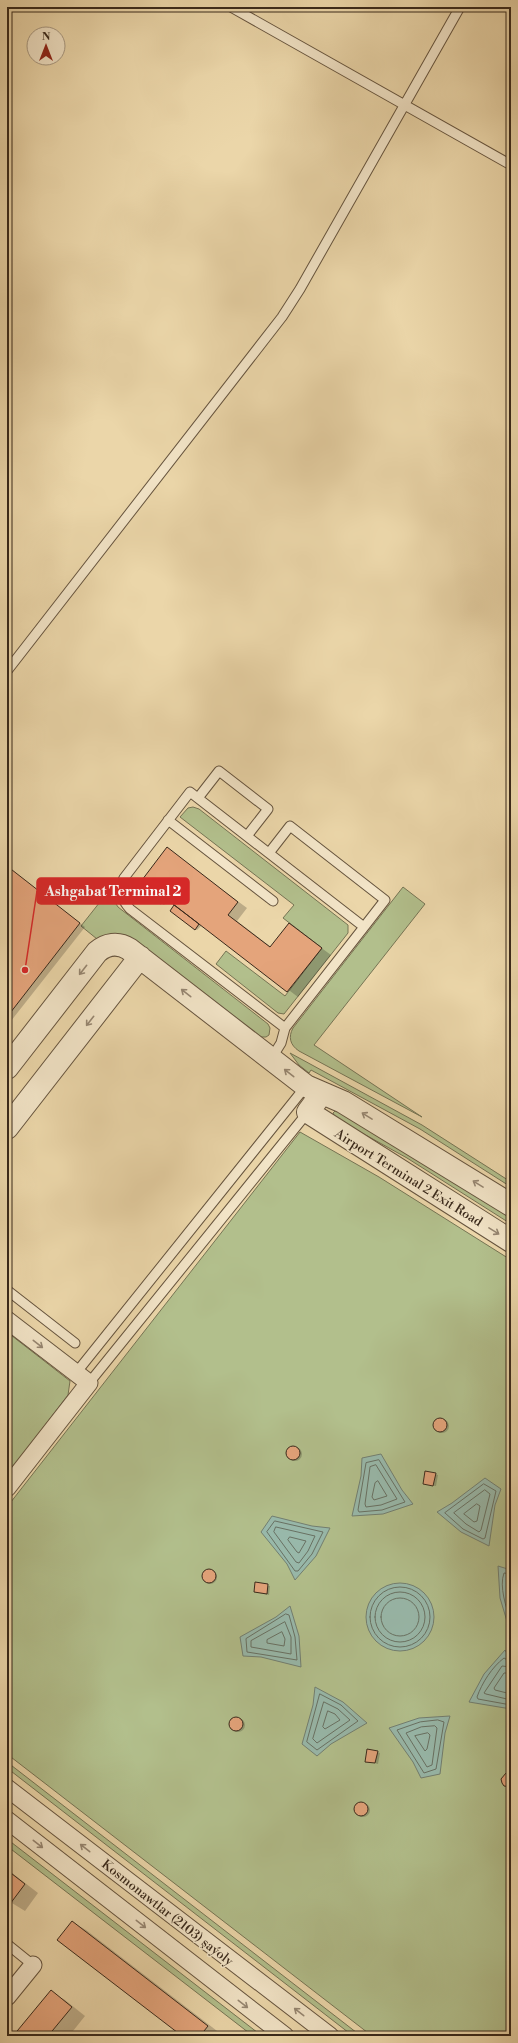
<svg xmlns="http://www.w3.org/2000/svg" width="518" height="2043" font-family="'Libre Bodoni',serif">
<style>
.green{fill:#b2bf8c;stroke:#767454}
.water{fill:#98b9ab;stroke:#727f71}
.shadow{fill:#0003}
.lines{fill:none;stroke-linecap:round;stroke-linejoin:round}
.shore{stroke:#687163;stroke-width:1}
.building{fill:#e4a47b;stroke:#39291b}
.service-casing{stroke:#66543e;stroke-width:11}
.minor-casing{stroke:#66543e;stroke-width:19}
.tertiary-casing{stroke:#66543e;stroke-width:24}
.service{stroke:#f2e4c7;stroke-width:9}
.minor{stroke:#f2e4c7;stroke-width:17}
.tertiary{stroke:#f2e4c7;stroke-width:22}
.oneway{stroke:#968671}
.labels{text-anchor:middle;stroke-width:3;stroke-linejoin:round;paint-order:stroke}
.street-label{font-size:13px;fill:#39291b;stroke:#f2e4c7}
.leader{fill:none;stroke:#d62828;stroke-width:1.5}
.callout-dot{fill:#d62828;stroke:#f2e4c7;stroke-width:1.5}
.callout{fill:#d62828;stroke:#d62828;stroke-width:1.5}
.callout-label{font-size:14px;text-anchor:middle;font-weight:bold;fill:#fff}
</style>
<rect width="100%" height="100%" fill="#ebd6a9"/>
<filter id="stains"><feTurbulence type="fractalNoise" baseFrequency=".005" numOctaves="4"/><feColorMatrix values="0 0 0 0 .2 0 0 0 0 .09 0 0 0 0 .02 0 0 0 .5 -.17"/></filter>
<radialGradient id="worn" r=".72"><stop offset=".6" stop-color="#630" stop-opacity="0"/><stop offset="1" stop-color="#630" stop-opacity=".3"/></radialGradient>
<path class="green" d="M 193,807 L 199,809 L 348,925 L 348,933 L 284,1014 L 278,1013 L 216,964 L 226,951 L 285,996 L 322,948 L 283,918 L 294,905 L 180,817 L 188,808 Z
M 403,887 L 425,904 L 314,1045 L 422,1117 L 299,1051 C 290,1045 288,1037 293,1028 Z
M 111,888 L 113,890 L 114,901 L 118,907 L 268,1024 L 270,1028 L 269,1035 L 266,1037 L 258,1037 L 97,939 L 81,926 Z
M 290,1053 L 422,1125 L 511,1182 L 511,1187 L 420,1129 L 311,1070 L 309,1073 L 299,1065 Z
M 337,1109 L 511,1213 L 511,1224 L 407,1158 L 335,1118 L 333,1113 Z
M 300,1132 L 379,1177 L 511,1260 L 511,2036 L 372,2036 L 7,1754 L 7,1507 Z
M 7,1332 L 70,1381 L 68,1395 L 7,1475 Z
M 7,1762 L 361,2036 L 353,2036 L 7,1768 Z
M 7,1839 L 262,2036 L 253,2036 L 7,1846 Z"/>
<path class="water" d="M 381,1454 L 402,1490 L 413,1504 L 383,1514 L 352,1516 L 361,1476 L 362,1458 Z
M 485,1478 L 501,1489 L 495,1505 L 489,1546 L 461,1532 L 437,1512 L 452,1503 Z
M 272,1516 L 312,1526 L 330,1528 L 316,1556 L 295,1580 L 287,1564 L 261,1532 Z
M 498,1566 L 511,1570 L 511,1626 L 509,1628 L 500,1598 Z
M366 1617a34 34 0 1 1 68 0a34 34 0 1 1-68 0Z
M 290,1606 L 299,1636 L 301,1667 L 261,1657 L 243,1656 L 240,1637 L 276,1617 Z
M 505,1650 L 511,1661 L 511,1709 L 469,1702 L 484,1674 Z
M 315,1687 L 343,1702 L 367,1723 L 331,1744 L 317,1756 L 302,1744 L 313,1705 Z
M 450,1716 L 445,1733 L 440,1774 L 421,1778 L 413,1762 L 389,1728 L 419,1718 Z"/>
<path class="shadow" d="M 167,849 L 247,908 L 237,921 L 271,947 L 289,924 L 331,955 L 298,997 L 202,925 L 197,930 L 195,929 L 171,910 L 175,905 L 168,899 L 164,905 L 154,897 L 158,891 Z
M 7,866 L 85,927 L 7,1026 Z
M435 1426a7 7 0 1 1 14 0a7 7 0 1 1-14 0Z
M288 1454a7 7 0 1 1 14 0a7 7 0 1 1-14 0Z
M 435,1474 L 438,1475 L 436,1486 L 424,1484 Z
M203 1577a7 7 0 1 1 14 0a7 7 0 1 1-14 0Z
M 256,1583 L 270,1586 L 269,1595 L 255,1592 Z
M231 1725a7 7 0 1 1 14 0a7 7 0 1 1-14 0Z
M 377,1752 L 380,1753 L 378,1764 L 366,1761 Z
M356 1810a7 7 0 1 1 14 0a7 7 0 1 1-14 0Z
M 7,1869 L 38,1893 L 25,1911 L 7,1900 Z
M 72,1922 L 86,1930 L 221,2034 L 220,2036 L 183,2036 Z
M 51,1992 L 65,2000 L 85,2016 L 69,2036 L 15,2036 Z"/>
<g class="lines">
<path class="shore" d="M 379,1460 L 405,1502 L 382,1510 L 359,1512 L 358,1510 L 366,1463 Z
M 376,1465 L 397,1499 L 381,1505 L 366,1507 L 365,1504 L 370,1467 Z
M 378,1481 L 387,1496 L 374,1500 L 372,1497 L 375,1483 Z
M 484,1484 L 496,1491 L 485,1538 L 483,1539 L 463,1529 L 445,1513 Z
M 485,1490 L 490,1494 L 481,1530 L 479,1532 L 466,1524 L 454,1513 Z
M 477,1504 L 480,1506 L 477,1521 L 474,1522 L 464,1514 Z
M 275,1521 L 323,1532 L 312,1554 L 298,1571 L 295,1571 L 267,1532 Z
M 276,1527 L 315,1536 L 308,1551 L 299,1563 L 296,1562 L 274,1532 Z
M 290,1537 L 306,1541 L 299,1553 L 297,1552 L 288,1540 Z
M 511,1574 L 504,1573 C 499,1586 506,1608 511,1621
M370 1617a30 30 0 1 1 60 0a30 30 0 1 1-60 0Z
M375 1617a25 25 0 1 1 50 0a25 25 0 1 1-50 0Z
M381 1617a19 19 0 1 1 38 0a19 19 0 1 1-38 0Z
M 286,1614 L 289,1615 L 295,1637 L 297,1660 L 247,1652 L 246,1639 Z
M 285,1622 L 291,1637 L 291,1654 L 251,1647 L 251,1641 Z
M 282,1632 L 285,1639 L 284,1646 L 267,1643 L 267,1640 Z
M 511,1662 L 504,1658 C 492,1667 482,1683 477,1697 L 478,1699 L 511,1705
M 511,1667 L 502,1666 L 484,1693 L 486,1694 L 511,1700
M 511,1673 L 504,1673 L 494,1688 L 495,1690 L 511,1694
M 320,1694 L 341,1705 L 358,1721 L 317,1750 L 307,1742 Z
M 324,1702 L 338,1709 L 350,1720 L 317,1743 L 313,1739 Z
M 328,1711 L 335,1714 L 340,1720 L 325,1729 L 323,1727 Z
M 438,1720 L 444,1722 L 436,1769 L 424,1773 L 397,1730 L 420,1722 Z
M 435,1726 L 437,1728 L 432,1765 L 427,1767 L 406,1733 L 421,1727 Z
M 428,1733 L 430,1735 L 427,1749 L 425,1751 L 415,1736 Z"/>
</g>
<path class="building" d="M 167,847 L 238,902 L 228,915 L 270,947 L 289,923 L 322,948 L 287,992 L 142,880 Z
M 7,866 L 80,923 L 7,1017 Z
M 157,891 L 166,899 L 161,904 L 152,897 Z
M 174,905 L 199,924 L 195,930 L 170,911 Z
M433 1425a7 7 0 1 1 14 0a7 7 0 1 1-14 0Z
M286 1453a7 7 0 1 1 14 0a7 7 0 1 1-14 0Z
M 425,1471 L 436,1473 L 433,1486 L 423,1484 Z
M202 1576a7 7 0 1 1 14 0a7 7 0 1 1-14 0Z
M 255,1582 L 268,1584 L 267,1594 L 254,1592 Z
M229 1724a7 7 0 1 1 14 0a7 7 0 1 1-14 0Z
M 367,1749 L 378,1751 L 375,1763 L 365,1762 Z
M 506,1773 L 511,1773 L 511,1787 L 504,1786 L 502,1783 L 501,1779 Z
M354 1809a7 7 0 1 1 14 0a7 7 0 1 1-14 0Z
M 7,1870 L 25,1884 L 10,1904 L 7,1901 Z
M 72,1921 L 208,2026 L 200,2036 L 182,2036 L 57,1940 Z
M 51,1990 L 72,2007 L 48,2036 L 13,2036 Z"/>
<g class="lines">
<g class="service-casing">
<path id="service" d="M 231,7 L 511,165
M 7,671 L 282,317 L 300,289 L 460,7
M 198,798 L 219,771 L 268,809 L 247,836
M 168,820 L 273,901
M 269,853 L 290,826 L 385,900 L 364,927
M 271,1059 L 281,1043 L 285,1028 L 364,927 L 190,792 L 124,878 C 118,890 121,899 130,909 L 285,1028
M 7,1290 L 75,1343
M 76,1373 L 306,1086
M 89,1383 L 308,1112
M 7,1944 L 33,1965"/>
</g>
<g class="minor-casing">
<path id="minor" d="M 7,1320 L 89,1383 L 7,1488
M 7,1788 L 330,2036
M 7,1820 L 285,2036
M 7,1997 L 33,1965"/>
</g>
<g class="tertiary-casing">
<path id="tertiary" d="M 7,1068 L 97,952 C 106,944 118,942 129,949 L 306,1086 L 343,1102 L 511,1205
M 322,1093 L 308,1112 L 511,1241
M 7,1128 L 140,957"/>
</g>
<use href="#service" class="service"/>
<use href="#minor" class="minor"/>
<use href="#tertiary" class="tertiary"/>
</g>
<defs><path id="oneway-shaft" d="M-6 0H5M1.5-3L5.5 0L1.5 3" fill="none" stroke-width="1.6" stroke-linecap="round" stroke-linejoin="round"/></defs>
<g class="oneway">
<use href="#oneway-shaft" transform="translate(83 970) rotate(128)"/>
<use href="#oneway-shaft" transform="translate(186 993) rotate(-142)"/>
<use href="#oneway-shaft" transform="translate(90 1021) rotate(128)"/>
<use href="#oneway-shaft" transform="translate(289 1073) rotate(-142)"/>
<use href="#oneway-shaft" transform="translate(367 1116) rotate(-148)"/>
<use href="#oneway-shaft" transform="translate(478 1184) rotate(-148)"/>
<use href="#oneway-shaft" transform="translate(494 1231) rotate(32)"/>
<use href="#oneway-shaft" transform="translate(38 1344) rotate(38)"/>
<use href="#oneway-shaft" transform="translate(38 1844) rotate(38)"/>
<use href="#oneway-shaft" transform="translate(85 1848) rotate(-142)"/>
<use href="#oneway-shaft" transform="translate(141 1924) rotate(38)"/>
<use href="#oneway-shaft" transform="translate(243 2004) rotate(38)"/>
<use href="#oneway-shaft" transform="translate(299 2012) rotate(-142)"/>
</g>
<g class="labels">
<g class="street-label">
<text transform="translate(409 1177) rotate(32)" y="5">Airport Terminal 2 Exit Road</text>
<text transform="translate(168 1912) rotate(38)" y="5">Kosmonawtlar (2103) şaýoly</text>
</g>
</g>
<path class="leader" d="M25 970L37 891"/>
<circle class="callout-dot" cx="25" cy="970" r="4"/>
<rect class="callout" x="37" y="878" width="152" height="26" rx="4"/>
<g class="callout-label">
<text x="113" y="896">Ashgabat Terminal 2</text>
</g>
<rect width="518" height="2043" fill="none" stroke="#ebd6a9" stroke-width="24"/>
<rect x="8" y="8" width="502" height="2027" fill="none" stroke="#39291b" stroke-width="2"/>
<rect x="12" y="12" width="494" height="2019" fill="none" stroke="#39291b"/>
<g transform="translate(46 46)"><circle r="19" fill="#f2e4c7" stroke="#a89982"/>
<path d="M0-3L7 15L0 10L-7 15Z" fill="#8f2418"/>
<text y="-6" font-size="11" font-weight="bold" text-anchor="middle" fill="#39291b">N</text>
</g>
<rect width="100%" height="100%" filter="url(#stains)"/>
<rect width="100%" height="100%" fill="url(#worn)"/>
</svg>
